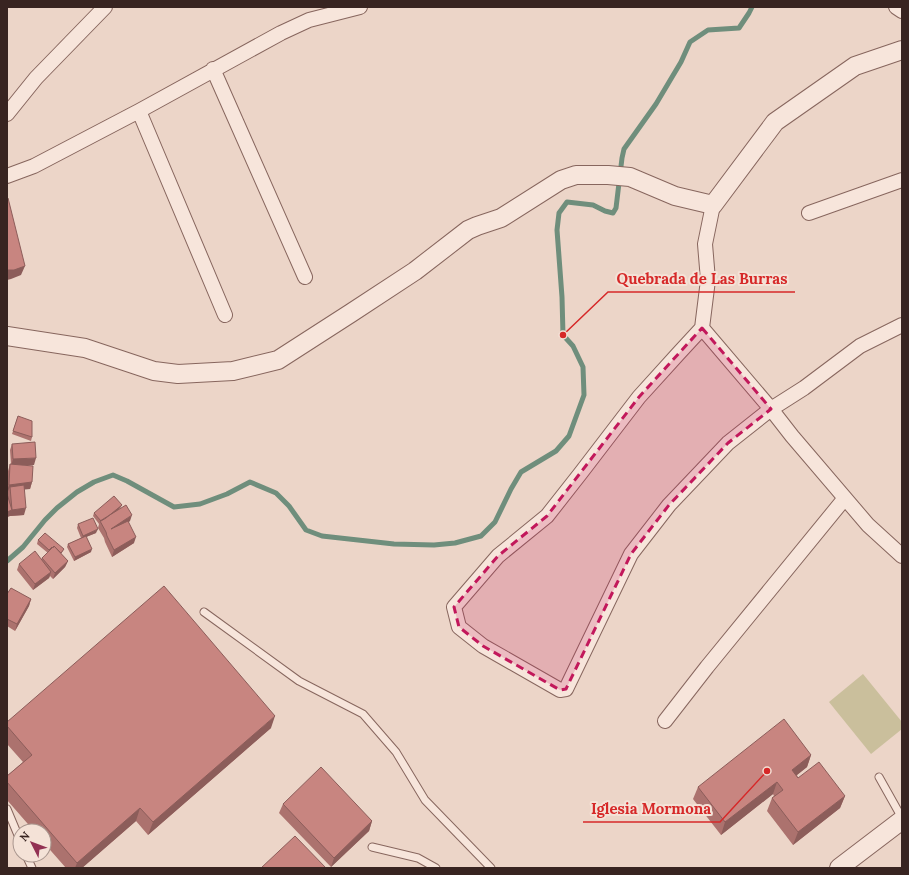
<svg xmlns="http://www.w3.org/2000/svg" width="909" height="875" font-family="Lora,serif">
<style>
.green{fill:#cabf9c}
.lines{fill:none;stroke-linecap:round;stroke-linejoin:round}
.stream{stroke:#6f8e7c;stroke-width:5}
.service-casing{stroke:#87665e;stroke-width:9}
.minor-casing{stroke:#87665e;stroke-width:16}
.tertiary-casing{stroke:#87665e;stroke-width:20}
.service{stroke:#f7e5db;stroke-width:7}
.minor{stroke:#f7e5db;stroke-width:14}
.tertiary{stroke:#f7e5db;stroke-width:18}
.wall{fill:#ac726e}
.shaded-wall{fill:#8c5d5a}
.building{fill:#c88580;stroke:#8c5d5a}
.marked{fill:#c2185b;fill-opacity:0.2;stroke:#c2185b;stroke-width:3;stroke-dasharray:8 5;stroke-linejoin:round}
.leader{fill:none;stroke:#d62828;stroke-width:1.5}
.callout-dot{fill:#d62828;stroke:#f4e2d7;stroke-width:1.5}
.callout-label{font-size:15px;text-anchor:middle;font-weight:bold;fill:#d62828;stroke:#f4e2d7;stroke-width:4;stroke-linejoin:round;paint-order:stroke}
</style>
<rect width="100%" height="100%" fill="#ecd5c8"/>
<path class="green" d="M 863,674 L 902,722 L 902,729 L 871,754 L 829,702 Z"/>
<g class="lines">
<path class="stream" d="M 7,561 L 23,547 L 45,520 L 57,508 L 77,492 L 94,482 L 113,475 L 127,481 L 174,507 L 200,504 L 227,494 L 250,482 L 276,493 L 289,506 L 306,530 L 322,536 L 394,544 L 434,545 L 455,543 L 481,536 L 495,522 L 511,489 L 521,472 L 556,451 L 569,436 L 584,395 L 583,367 L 573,346 L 563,335 L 562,297 L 557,230 L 559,213 L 567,202 L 593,205 L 605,211 L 613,213 L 616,208 L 622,158 L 624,149 L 656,104 L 681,62 L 690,42 L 708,30 L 739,28 L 749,13 L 752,7"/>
<g class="service-casing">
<path id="service" d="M 204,612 L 299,681 L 363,714 L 396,752 L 425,800 L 491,868
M 879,777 L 902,818
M 7,809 L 20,840
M 372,847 L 418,858 L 436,868
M 26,855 L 32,868"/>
</g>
<g class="minor-casing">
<path id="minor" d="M 896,7 L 902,11
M 213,69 L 305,277
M 139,111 L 225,315
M 7,114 L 36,78 L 105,7
M 7,176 L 34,166 L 139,111 L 281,33 L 309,20 L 360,7
M 713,205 L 705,244 L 708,280 L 702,328 L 771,409 L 792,436 L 868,525 L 902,556
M 809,213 L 902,180
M 702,328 L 678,354 L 639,397 L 580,474 L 547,516 L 498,556 L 454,607 L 459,627 L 483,646 L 560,690 L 566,689 L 631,554 L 669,505 L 728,443 L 771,409 L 804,388 L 860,346 L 902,325
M 665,721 L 707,667 L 845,498"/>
</g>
<g class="tertiary-casing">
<path id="tertiary" d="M 7,336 L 85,348 L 154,371 L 178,374 L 233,371 L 278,360 L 351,313 L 415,271 L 468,230 L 477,226 L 501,218 L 561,180 L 576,175 L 608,175 L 630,177 L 675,196 L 713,205 L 775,122 L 855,66 L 902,50
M 839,868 L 902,820"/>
</g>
<use href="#service" class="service"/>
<use href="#minor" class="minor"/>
<use href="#tertiary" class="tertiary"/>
</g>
<path class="wall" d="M 18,416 L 32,437 L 31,441 L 12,434 Z
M 12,444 L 34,465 L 23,465 L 32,482 L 30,489 L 24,489 L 24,515 L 10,516 L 7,517 L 7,494 L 8,497 L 7,493 L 8,491 L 7,491 L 8,471 L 10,464 L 11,464 L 10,450 Z
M 122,505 L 120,508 L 116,511 L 130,521 L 128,522 L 134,543 L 112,557 L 105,542 L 104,538 L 98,528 L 99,524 L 93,516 L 94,513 Z
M 78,524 L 96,533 L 86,537 L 91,552 L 74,561 L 67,547 L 68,544 L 81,538 L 77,528 Z
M 38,540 L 64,549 L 61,554 L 68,561 L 65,567 L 53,579 L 50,576 L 49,578 L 33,590 L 17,570 L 19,564 L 41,559 L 48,553 L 37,544 Z
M 7,594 L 31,599 L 29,606 L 15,631 L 7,626 Z
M 7,722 L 271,728 L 148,835 L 136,821 L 82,868 L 66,868 L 44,843 L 44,831 L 34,831 L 7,800 L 7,776 L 23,762 L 7,744 Z
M 811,755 L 807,767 L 797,775 L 798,778 L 845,796 L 840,808 L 793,845 L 767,811 L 772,798 L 774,796 L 773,794 L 721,835 L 693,799 L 698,787 Z
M 283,804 L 372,821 L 369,831 L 331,867 L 279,813 Z"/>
<path class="shaded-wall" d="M 25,266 L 21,275 L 11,279 L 7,280 L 7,270 Z
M 36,458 L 34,465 L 11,466 L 13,459 Z
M 32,482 L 30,489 L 10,491 L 10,487 L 8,491 L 7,491 L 9,485 Z
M 122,505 L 120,508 L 102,524 L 101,523 Z
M 26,508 L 24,515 L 10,516 L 12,510 Z
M 12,510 L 10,516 L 7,517 L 7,512 Z
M 132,515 L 130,521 L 109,535 L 111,529 Z
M 98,529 L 96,533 L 81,539 L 83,536 Z
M 136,537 L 134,543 L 112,557 L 114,550 Z
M 92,549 L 91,552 L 74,561 L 75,557 Z
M 68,561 L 65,567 L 53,579 L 55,573 Z
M 51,572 L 49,578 L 33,590 L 35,584 Z
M 31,599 L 29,606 L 15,631 L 17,624 Z
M 275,716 L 271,728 L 148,835 L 153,822 Z
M 811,755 L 807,767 L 788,782 L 792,770 Z
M 777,782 L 773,794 L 721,835 L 725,822 Z
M 845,796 L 840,808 L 793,845 L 798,832 Z
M 140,808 L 136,821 L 82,868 L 75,868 L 77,863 Z
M 372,821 L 369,831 L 331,867 L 334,858 Z"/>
<path class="building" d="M 7,198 L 8,198 L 25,266 L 14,270 L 7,270 Z
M 18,416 L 32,421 L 32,437 L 13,431 Z
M 35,442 L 36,458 L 13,459 L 12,444 Z
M 10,464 L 33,466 L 32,482 L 9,485 Z
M 24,485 L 26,508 L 12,510 L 10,487 Z
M 7,494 L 12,510 L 7,512 Z
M 114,496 L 122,505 L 106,518 L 101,521 L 94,513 Z
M 126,505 L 132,515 L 111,529 L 128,521 L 136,537 L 114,550 L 107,536 L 106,532 L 100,521 Z
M 93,518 L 98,529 L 83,536 L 78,524 Z
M 45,533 L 64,549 L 61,553 L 54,546 L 53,548 L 52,547 L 49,550 L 38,540 Z
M 86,536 L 92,549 L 75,557 L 68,544 Z
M 54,546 L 68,561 L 55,573 L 42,558 Z
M 35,551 L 51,572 L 35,584 L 19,564 Z
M 164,586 L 275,716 L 153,822 L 140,808 L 77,863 L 7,782 L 7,776 L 32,755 L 7,726 L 7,722 Z
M 11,588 L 31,599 L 17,624 L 7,619 L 7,594 Z
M 784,719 L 811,755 L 792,770 L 798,778 L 819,762 L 845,796 L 798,832 L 772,798 L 783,790 L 777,782 L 725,822 L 698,787 Z
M 321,767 L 372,821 L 334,858 L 283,804 Z
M 295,836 L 326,868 L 261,868 Z"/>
<path class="marked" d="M 702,328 L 771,409 L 728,443 L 669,505 L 631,554 L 566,689 L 560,690 L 483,646 L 459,627 L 454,607 L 498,556 L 547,516 L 639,397 Z"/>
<path class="leader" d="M563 335L608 292H795M767 771L720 822H583"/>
<g class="callout-dot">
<circle cx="563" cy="335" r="4"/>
<circle cx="767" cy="771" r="4"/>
</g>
<g class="callout-label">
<text x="702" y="284">Quebrada de Las Burras</text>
<text x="651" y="814">Iglesia Mormona</text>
</g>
<rect width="909" height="875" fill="none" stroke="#382421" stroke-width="16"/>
<g transform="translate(32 843) rotate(312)"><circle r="19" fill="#f4e2d7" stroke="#a9968e"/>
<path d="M0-3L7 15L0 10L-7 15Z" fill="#923153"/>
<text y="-6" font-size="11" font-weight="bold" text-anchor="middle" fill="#382421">N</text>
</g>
</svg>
